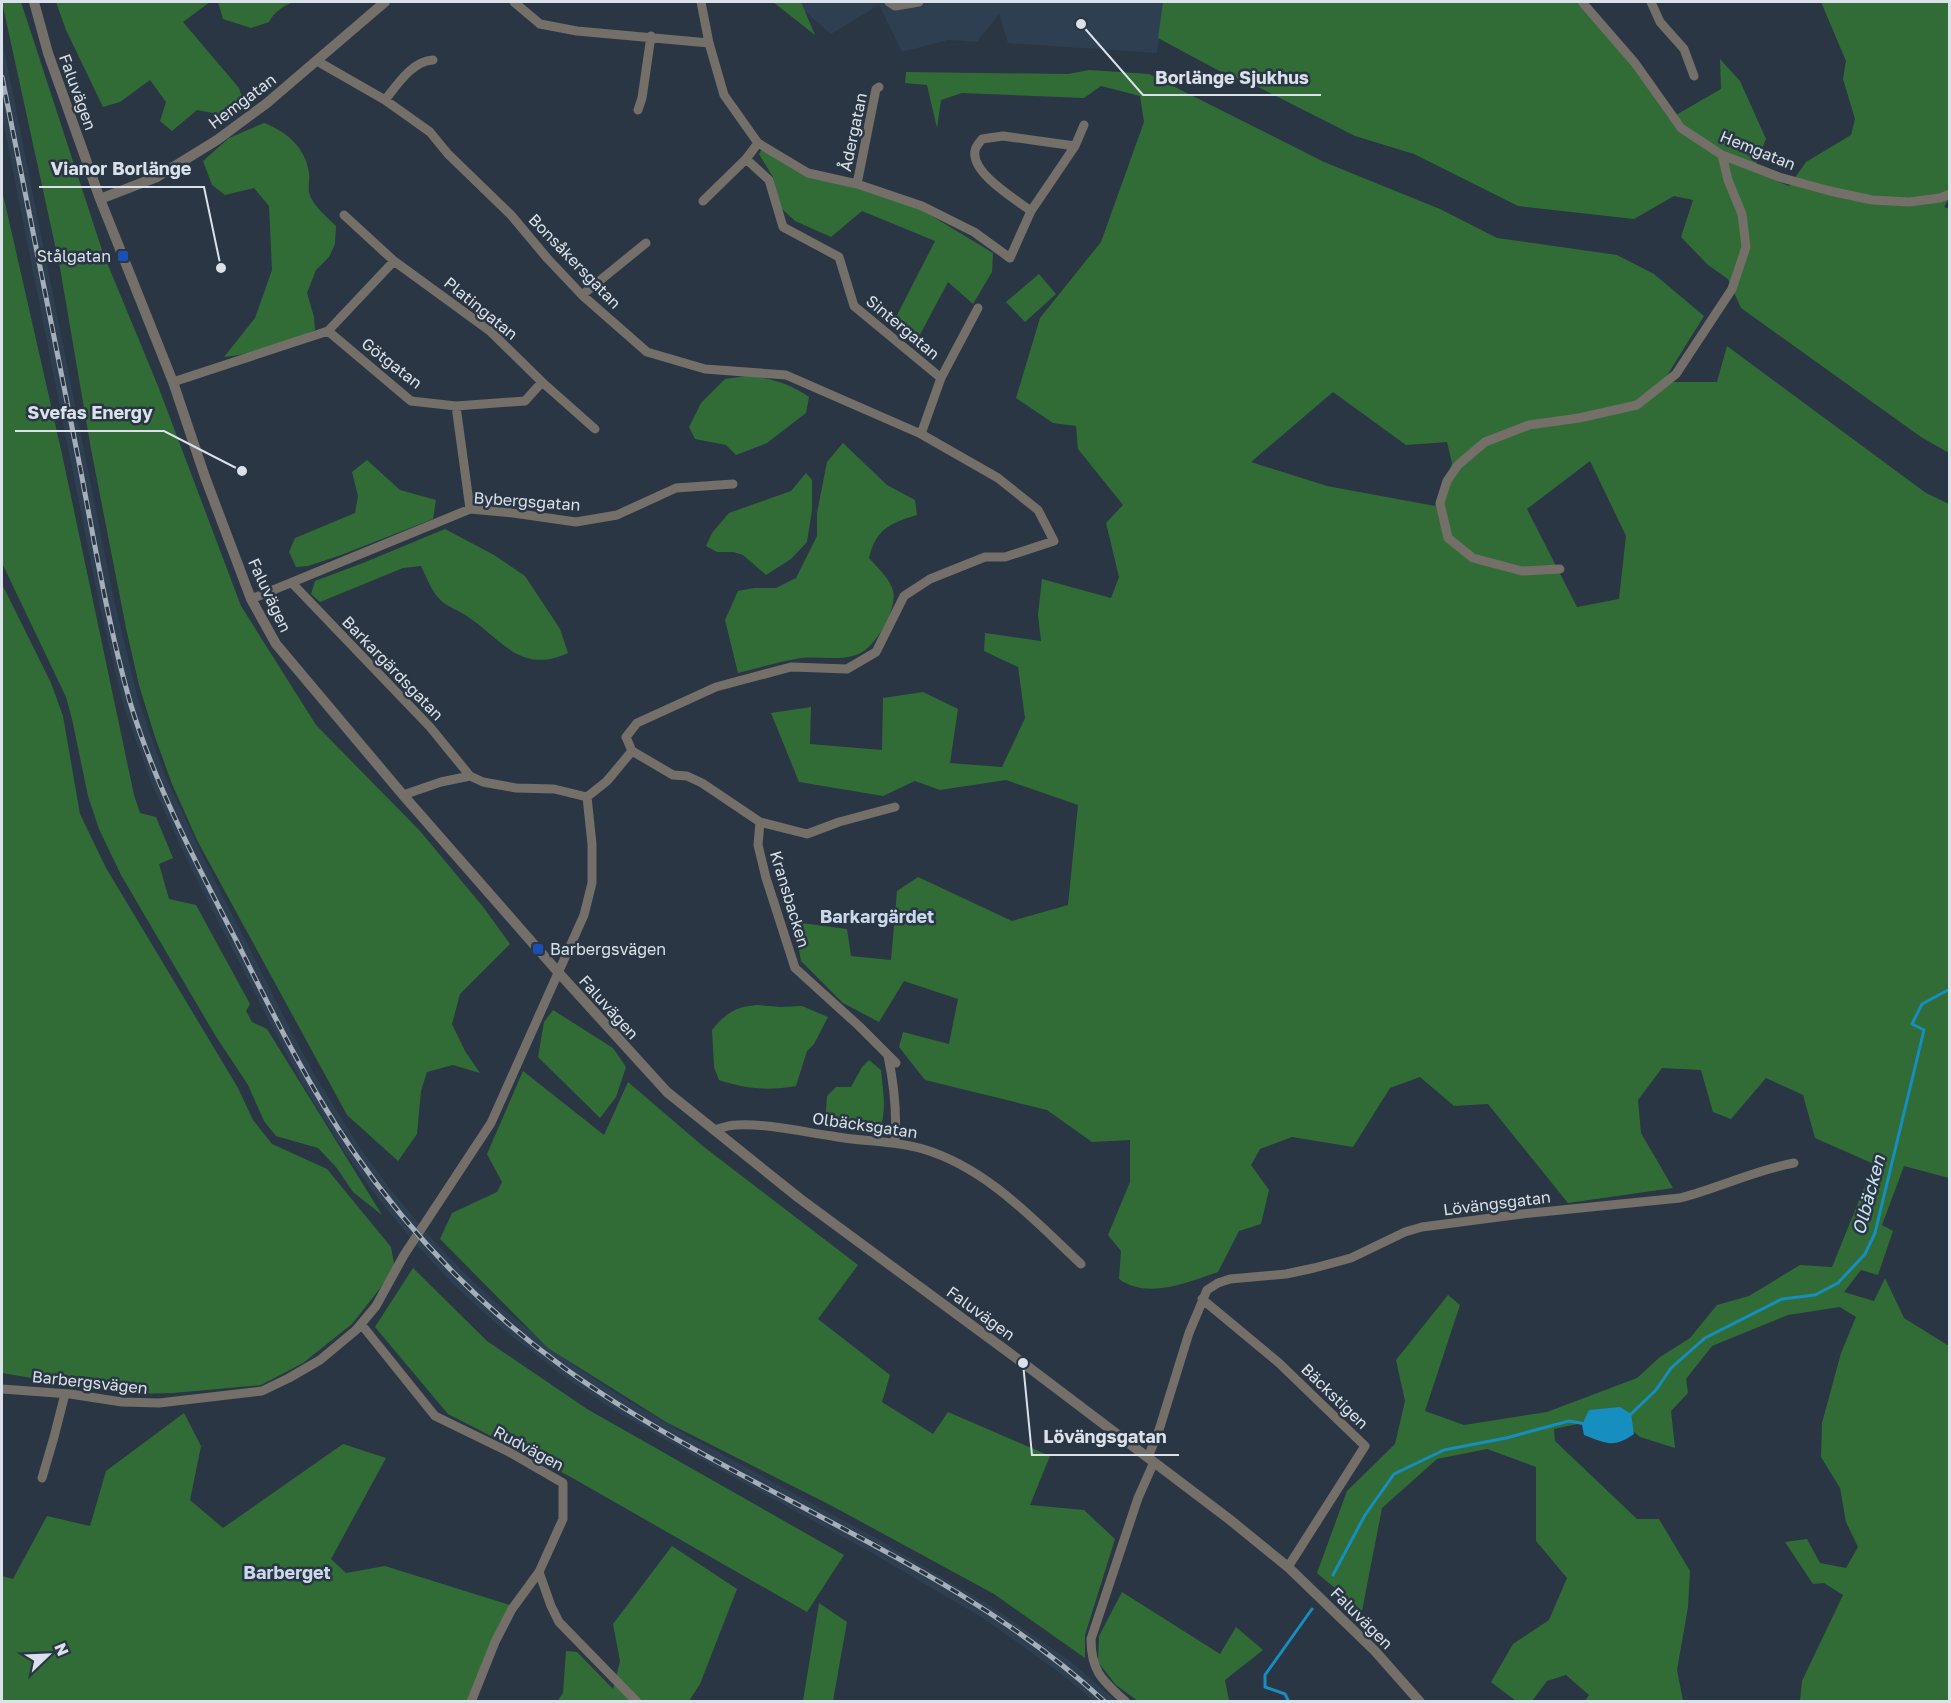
<svg xmlns="http://www.w3.org/2000/svg" width="1951" height="1703" font-family="'Golos Text',sans-serif">
<style>
.built{fill:#2f3f52}
.green{fill:#316c37;fill-rule:evenodd}
.water{fill:#168ebf}
.lines{fill:none;stroke-linecap:round;stroke-linejoin:round}
.stream{stroke:#168ebf;stroke-width:3}
.minor{stroke:#746f68;stroke-width:9}
.tertiary{stroke:#746f68;stroke-width:10}
.rail-casing{stroke:#a6afb9;stroke-width:5}
.rail{stroke:#2a3643;stroke-width:3;stroke-dasharray:9;stroke-linecap:butt}
.transit-dot{fill:#1a4fb4;stroke:#2a3643;stroke-width:2}
.labels{text-anchor:middle;stroke-width:5;stroke-linejoin:round;paint-order:stroke}
.street-label{font-size:16px;fill:#dae1ea;stroke:#2a3643}
.poi-label{font-size:16px;fill:#dae1ea;stroke:#2a3643;text-anchor:end}
.neighbourhood-label{font-size:18px;font-weight:bold;fill:#cad9ea;stroke:#2a3643}
.water-label{font-size:18px;font-style:italic;fill:#cee5f2;stroke:#2a3643}
.leader{fill:none;stroke:#dae1ea;stroke-width:2}
.callout-dot{fill:#dae1ea;stroke:#2a3643;stroke-width:2}
.callout-label{font-size:18px;text-anchor:middle;font-weight:bold;fill:#dae1ea;stroke:#2a3643;stroke-width:5;stroke-linejoin:round;paint-order:stroke}
</style>
<rect width="100%" height="100%" fill="#2a3643"/>
<path class="built" d="M 801,2 L 1163,2 L 1157,53 L 1008,43 L 999,14 L 977,42 L 948,40 L 902,52 L 879,5 L 831,34 L 803,10 Z
M 2,39 L 114,600 L 138,699 L 165,776 L 205,861 L 291,1031 L 316,1077 L 358,1145 L 390,1189 L 424,1230 L 464,1273 L 503,1309 L 572,1364 L 622,1397 L 685,1434 L 872,1536 L 991,1606 L 1070,1661 L 1116,1701 L 1094,1701 L 1060,1673 L 983,1618 L 865,1549 L 678,1447 L 614,1410 L 563,1376 L 493,1321 L 453,1284 L 412,1240 L 378,1198 L 346,1154 L 303,1085 L 278,1038 L 191,868 L 151,782 L 123,704 L 99,603 L 2,116 Z"/>
<path class="green" d="M 2,2 L 21,2 L 103,253 L 158,386 L 241,606 L 316,725 L 420,831 L 484,908 L 510,944 L 460,994 L 452,1024 L 465,1051 L 480,1073 L 453,1065 L 427,1072 L 421,1091 L 417,1134 L 398,1161 L 347,1115 L 198,842 L 172,784 L 155,737 L 139,685 L 126,628 L 91,449 L 60,268 Z
M 56,2 L 210,2 L 183,22 L 239,88 L 245,106 L 218,114 L 197,110 L 172,131 L 160,121 L 166,102 L 150,80 L 120,102 L 103,107 L 66,30 Z
M 218,2 L 295,2 C 285,4 273,13 269,22 L 251,28 L 223,19 Z
M 773,2 L 801,2 L 815,35 Z
M 1163,2 L 1576,2 L 1632,65 L 1669,119 L 1721,89 L 1720,59 L 1740,81 L 1766,139 L 1753,171 L 1789,186 L 1806,162 L 1851,135 L 1855,119 L 1843,79 L 1846,61 L 1821,2 L 1949,2 L 1950,197 L 1944,207 L 1950,209 L 1949,453 L 1921,437 L 1741,308 L 1728,279 L 1708,265 L 1681,237 L 1693,200 L 1674,196 L 1634,219 L 1518,206 L 1414,154 L 1355,136 L 1252,84 L 1223,73 L 1158,38 Z
M 1089,70 L 1149,74 L 1324,162 L 1440,209 L 1497,238 L 1617,255 L 1654,274 L 1704,316 L 1663,382 L 1717,382 L 1727,346 L 1926,493 L 1949,504 L 1949,1178 L 1904,1166 L 1882,1225 L 1893,1231 L 1878,1275 L 1861,1270 L 1844,1292 L 1874,1301 L 1885,1278 L 1904,1318 L 1949,1346 L 1949,1701 L 1800,1701 L 1802,1681 L 1843,1595 L 1824,1583 L 1813,1584 L 1785,1542 L 1807,1539 L 1820,1563 L 1846,1568 L 1858,1547 L 1846,1522 L 1840,1488 L 1821,1457 L 1822,1423 L 1841,1353 L 1856,1317 L 1840,1307 L 1788,1315 L 1712,1346 L 1686,1379 L 1688,1393 L 1671,1411 L 1675,1448 L 1640,1437 L 1615,1416 L 1554,1429 L 1555,1441 L 1637,1519 L 1659,1519 L 1690,1571 L 1688,1607 L 1677,1670 L 1683,1701 L 1585,1701 L 1589,1695 L 1566,1675 L 1547,1681 L 1532,1701 L 1516,1701 L 1491,1682 L 1513,1644 L 1549,1620 L 1567,1578 L 1536,1541 L 1536,1467 L 1487,1449 L 1437,1459 L 1382,1508 L 1362,1611 L 1317,1573 L 1347,1491 L 1395,1444 L 1405,1401 L 1396,1360 L 1448,1295 L 1460,1305 L 1425,1411 L 1464,1425 L 1547,1412 L 1637,1378 L 1660,1357 L 1690,1338 L 1717,1305 L 1749,1296 L 1800,1265 L 1832,1267 L 1874,1164 L 1815,1138 L 1803,1095 L 1766,1078 L 1731,1119 L 1713,1112 L 1701,1070 L 1662,1068 L 1638,1100 L 1641,1133 L 1673,1188 L 1568,1203 L 1488,1104 L 1454,1106 L 1420,1077 L 1390,1088 L 1353,1147 L 1292,1137 L 1260,1149 L 1251,1165 L 1269,1190 L 1261,1224 L 1239,1231 L 1218,1272 C 1188,1282 1148,1300 1119,1279 L 1121,1251 L 1108,1235 L 1130,1182 L 1130,1140 L 1092,1142 L 1047,1110 L 925,1080 L 899,1047 L 903,1032 L 949,1044 L 958,999 L 904,981 L 879,1022 L 843,1003 L 801,961 L 794,922 L 847,929 L 851,956 L 891,960 L 897,891 L 918,877 L 1012,921 L 1068,905 L 1078,805 L 1006,780 L 940,790 L 915,781 L 883,796 L 799,782 L 771,713 L 811,707 L 810,744 L 882,750 L 883,698 L 923,692 L 958,709 L 950,763 L 1002,767 L 1025,718 L 1018,667 L 984,651 L 985,633 L 1041,641 L 1038,615 L 1042,579 L 1111,598 L 1119,577 L 1106,523 L 1123,505 L 1078,449 L 1076,426 L 1053,423 L 1016,398 L 1040,318 L 1101,242 L 1144,122 L 1140,96 L 1101,86 L 1084,98 L 962,93 L 941,100 L 937,128 L 927,85 L 905,83 L 906,72 L 1068,74 ZM 1333,392 L 1406,445 L 1447,442 L 1452,463 L 1435,506 L 1327,486 L 1251,462 ZM 1590,461 L 1626,536 L 1619,599 L 1577,607 L 1527,509 Z
M 264,123 C 286,131 306,148 309,173 C 310,179 308,187 309,193 C 313,206 327,217 336,226 L 335,244 L 329,257 L 316,270 L 307,293 L 314,317 L 315,330 C 287,343 255,354 224,357 L 255,318 L 272,270 L 269,206 L 254,188 L 225,195 L 212,185 L 203,161 L 229,138 Z
M 762,149 L 805,175 L 859,189 L 922,210 L 993,253 L 992,272 L 973,304 L 948,282 L 915,344 L 892,325 L 935,241 L 862,211 L 831,237 L 795,221 L 781,208 L 773,177 L 759,154 Z
M 2,190 L 62,454 L 134,795 L 140,813 L 156,817 L 173,858 L 159,864 L 169,899 L 196,905 L 250,1004 L 246,1011 L 252,1022 L 267,1029 L 382,1215 L 353,1192 L 336,1167 L 318,1148 L 276,1136 L 264,1121 L 248,1085 L 215,1035 L 121,875 L 99,829 L 88,796 L 72,719 L 66,697 L 2,563 Z
M 1039,274 L 1056,294 L 1025,322 L 1006,302 Z
M 747,376 C 771,378 788,383 809,397 L 806,413 L 767,443 L 736,455 L 726,445 L 695,439 L 689,427 L 701,403 L 725,379 Z
M 843,443 L 887,485 L 915,500 L 917,515 C 890,523 876,529 869,558 C 877,567 891,580 893,591 C 898,609 874,650 856,655 C 839,661 819,656 801,658 C 780,661 759,668 738,673 L 725,620 L 738,591 L 754,588 L 776,588 L 796,578 L 817,536 L 817,513 L 827,462 Z
M 367,460 L 400,490 L 436,500 L 433,519 L 341,555 L 308,566 L 296,567 L 289,552 L 295,538 L 355,513 L 358,496 L 352,472 Z
M 806,473 L 812,480 L 812,510 L 807,542 L 791,559 L 766,575 L 743,555 L 733,552 L 717,552 L 706,546 L 712,533 L 729,513 L 791,491 Z
M 445,529 L 494,555 L 525,576 L 560,629 L 568,653 C 521,675 501,639 467,616 C 456,609 444,606 436,595 C 430,587 426,576 421,566 L 403,568 L 320,602 L 311,594 L 315,581 L 363,563 Z
M 2,584 L 51,683 L 63,716 L 80,814 L 106,868 L 238,1088 L 253,1120 L 272,1144 L 327,1169 L 391,1247 L 395,1269 L 352,1324 L 303,1363 L 261,1385 L 173,1393 L 127,1394 L 2,1373 Z
M 757,1005 L 781,1007 L 802,1006 L 828,1017 L 814,1044 L 807,1051 L 796,1086 C 767,1091 747,1089 719,1080 L 714,1067 L 712,1030 C 726,1013 735,1007 757,1005 Z
M 553,1010 L 613,1048 L 626,1067 L 616,1097 L 600,1118 L 538,1057 L 544,1022 Z
M 869,1060 L 881,1070 C 883,1092 888,1115 877,1135 L 856,1132 L 825,1123 L 827,1096 L 836,1087 L 851,1087 L 862,1067 Z
M 523,1071 L 604,1135 L 628,1082 L 704,1147 L 858,1265 L 818,1319 L 890,1375 L 882,1402 L 933,1434 L 948,1412 L 1050,1456 L 1030,1505 L 1084,1510 L 1115,1539 L 1085,1635 L 1085,1658 L 994,1594 L 834,1507 L 666,1422 L 548,1348 L 440,1239 L 452,1213 L 497,1192 L 502,1182 L 487,1154 Z
M 413,1268 L 487,1341 L 587,1409 L 844,1555 L 807,1612 L 569,1476 L 448,1414 L 375,1327 Z
M 184,1413 L 201,1446 L 190,1500 L 223,1528 L 343,1444 L 386,1458 L 331,1559 L 346,1573 L 385,1566 L 510,1605 L 470,1701 L 2,1701 L 2,1576 L 13,1579 L 47,1516 L 90,1526 L 106,1471 Z
M 672,1546 L 737,1589 L 700,1684 L 689,1701 L 557,1702 L 563,1693 L 566,1651 L 577,1652 L 613,1689 L 620,1661 L 613,1624 Z
M 1122,1592 L 1220,1654 L 1236,1627 L 1263,1650 L 1225,1680 L 1229,1701 L 1138,1701 L 1116,1685 L 1098,1662 L 1099,1636 Z
M 819,1603 L 847,1622 L 833,1701 L 803,1701 Z"/>
<path class="water" d="M 1620,1407 L 1631,1414 L 1634,1434 C 1614,1448 1607,1444 1584,1435 L 1582,1425 L 1589,1410 Z"/>
<g class="lines">
<path class="stream" d="M 1627,1415 L 1631,1414 L 1656,1390 L 1671,1368 L 1705,1338 L 1782,1299 L 1815,1295 L 1838,1283 L 1865,1254 L 1875,1233 L 1924,1030 L 1912,1024 L 1922,1004 L 1950,989
M 1333,1575 L 1365,1515 L 1394,1474 L 1444,1450 L 1506,1438 L 1569,1421 L 1586,1424
M 1289,1702 L 1285,1694 L 1265,1687 L 1265,1675 L 1312,1609"/>
<path class="minor" d="M 514,2 L 540,24 L 577,31 L 709,43
M 701,2 L 709,43 L 724,95 L 758,143 L 808,173 L 857,184 L 922,206 L 974,232 L 1010,258 L 1031,211 L 1075,146 L 1084,125
M 889,2 L 895,6 L 919,2
M 1582,2 L 1635,63 L 1681,128 L 1722,155 L 1779,177 L 1830,191 L 1872,200 L 1909,202 L 1940,198 L 1950,194
M 1651,2 L 1660,22 L 1684,49 L 1694,76
M 385,100 C 397,85 412,61 433,60
M 638,110 L 642,98 L 651,36
M 758,143 L 746,159 L 769,180 L 783,227 L 839,257 L 854,306 L 941,378 L 921,434
M 857,184 L 876,89 L 879,87
M 703,201 L 746,159
M 1031,211 C 1015,199 971,173 975,151 C 975,147 980,142 982,139 L 1003,136 L 1075,146
M 344,215 L 394,261 L 490,331 L 542,382 L 595,429
M 582,295 L 646,243
M 328,331 L 411,401 L 456,406 L 525,401 L 542,382
M 941,378 L 978,308
M 173,382 L 328,331 L 394,261
M 456,406 L 470,509
M 1560,569 L 1522,571 L 1473,558 L 1448,538 L 1440,503 L 1447,481 L 1458,465 L 1485,442 L 1529,425 L 1579,418 L 1637,405 L 1676,374 L 1732,289 L 1746,247 L 1742,214 L 1728,180 L 1722,155
M 292,583 L 430,727 L 470,776
M 251,599 L 470,509 L 513,513 L 576,522 L 617,515 L 676,488 L 733,484
M 632,751 L 673,775 L 687,776 L 702,783 L 760,822 L 758,845 L 766,878 L 795,968 L 859,1026 L 896,1063
M 403,795 L 441,782 L 470,776 L 483,782 L 516,788 L 554,789 L 587,797
M 760,822 L 807,834 L 839,822 L 895,807
M 888,1056 C 894,1084 897,1113 895,1142
M 714,1130 C 721,1128 729,1125 736,1125 C 764,1123 804,1132 832,1136 C 862,1142 893,1140 923,1149 C 987,1168 1034,1220 1081,1264
M 1202,1299 L 1279,1363 L 1365,1446 L 1288,1567
M 361,1324 L 435,1416 L 509,1452 L 563,1483 L 563,1519 L 539,1572 L 512,1609 L 495,1642 L 471,1702
M 2,1389 L 70,1394 L 122,1402 L 159,1403 L 262,1391 L 289,1378 L 320,1360 L 356,1330 L 376,1306 L 404,1255 L 491,1123 L 584,915 L 592,883 L 592,844 L 587,797 L 607,781 L 632,751 L 626,737 L 637,723 L 716,687 L 791,667 L 847,669 L 876,652 L 904,596 L 930,579 L 985,557 L 1005,557 L 1054,541 L 1038,510 L 998,478 L 921,434 L 786,375 L 705,369 L 647,352 L 582,295 L 547,258 L 511,215 L 448,154 L 430,132 L 385,100 L 317,61
M 1148,1457 L 1159,1430 L 1189,1333 L 1207,1290 L 1218,1283 L 1230,1279 L 1286,1274 L 1314,1268 L 1351,1258 L 1405,1232 L 1422,1227 L 1522,1214 L 1680,1198 C 1719,1188 1755,1170 1794,1163
M 42,1478 L 54,1437 L 65,1394
M 539,1572 L 551,1606 L 559,1622 L 637,1702
M 1126,1702 C 1103,1681 1091,1672 1091,1639 L 1138,1498 L 1154,1462"/>
<path class="tertiary" d="M 34,2 L 48,53 L 100,199 L 173,382 L 205,477 L 251,599 L 276,644 L 403,795 L 558,972 L 667,1092 L 799,1198 L 1023,1363 L 1229,1519 L 1288,1567 L 1375,1651 L 1420,1702
M 100,199 L 157,177 L 217,140 L 267,103 L 385,2"/>
<g class="rail-casing">
<path id="rail" d="M 2,77 C 28,207 54,337 80,467 C 95,545 108,625 130,702 C 155,785 196,863 236,940 C 272,1012 307,1084 353,1151 C 410,1234 481,1307 563,1367 C 734,1491 949,1557 1105,1702"/>
</g>
<use href="#rail" class="rail"/>
</g>
<g class="transit-dot">
<rect x="117" y="250" width="12" height="12" rx="3"/>
<rect x="532" y="943" width="12" height="12" rx="3"/>
</g>
<g class="labels">
<g class="street-label">
<text transform="translate(78 92) rotate(70)" y="6">Faluvägen</text>
<text transform="translate(242 101) rotate(-37)" y="6">Hemgatan</text>
<text transform="translate(853 132) rotate(-78)" y="6">Ådergatan</text>
<text transform="translate(1758 150) rotate(22)" y="6">Hemgatan</text>
<text transform="translate(575 261) rotate(46)" y="6">Bonsåkersgatan</text>
<text transform="translate(481 308) rotate(39)" y="6">Platingatan</text>
<text transform="translate(903 327) rotate(40)" y="6">Sintergatan</text>
<text transform="translate(392 363) rotate(38)" y="6">Götgatan</text>
<text transform="translate(527 501) rotate(4)" y="6">Bybergsgatan</text>
<text transform="translate(270 595) rotate(65)" y="6">Faluvägen</text>
<text transform="translate(393 668) rotate(46)" y="6">Barkargärdsgatan</text>
<text transform="translate(790 899) rotate(73)" y="6">Kransbacken</text>
<text transform="translate(609 1007) rotate(48)" y="6">Faluvägen</text>
<text transform="translate(865 1125) rotate(8)" y="6">Olbäcksgatan</text>
<text transform="translate(1497 1203) rotate(-7)" y="6">Lövängsgatan</text>
<text transform="translate(981 1313) rotate(36)" y="6">Faluvägen</text>
<text transform="translate(90 1382) rotate(6)" y="6">Barbergsvägen</text>
<text transform="translate(1335 1396) rotate(44)" y="6">Bäckstigen</text>
<text transform="translate(529 1448) rotate(28)" y="6">Rudvägen</text>
<text transform="translate(1362 1618) rotate(45)" y="6">Faluvägen</text>
</g>
<g class="poi-label">
<text x="111" y="262">Stålgatan</text>
<text x="550" y="955" text-anchor="start">Barbergsvägen</text>
</g>
<g class="neighbourhood-label">
<text x="877" y="923">Barkargärdet</text>
<text x="287" y="1579">Barberget</text>
</g>
<g class="water-label">
<text transform="translate(1869 1195) rotate(-75)" y="6">Olbäcken</text>
</g>
</g>
<path class="leader" d="M1081 24L1143 95H1321M221 268L204 187H39M242 471L164 431H15M1023 1363L1032 1455H1179"/>
<g class="callout-dot">
<circle cx="1081" cy="24" r="6"/>
<circle cx="221" cy="268" r="6"/>
<circle cx="242" cy="471" r="6"/>
<circle cx="1023" cy="1363" r="6"/>
</g>
<g class="callout-label">
<text x="1232" y="84">Borlänge Sjukhus</text>
<text x="121" y="175">Vianor Borlänge</text>
<text x="90" y="419">Svefas Energy</text>
<text x="1105" y="1443">Lövängsgatan</text>
</g>
<rect width="1951" height="1703" fill="none" stroke="#dae1ea" stroke-width="6"/>
<g transform="translate(48 1655) rotate(67)" stroke="#2a3643" stroke-width="4.5" paint-order="stroke">
<path d="M0-4.5L10 22L0 15L-10 22Z" fill="#dae1ea"/>
<text y="-9" font-size="16" font-weight="bold" text-anchor="middle" fill="#dae1ea">N</text>
</g>
</svg>
